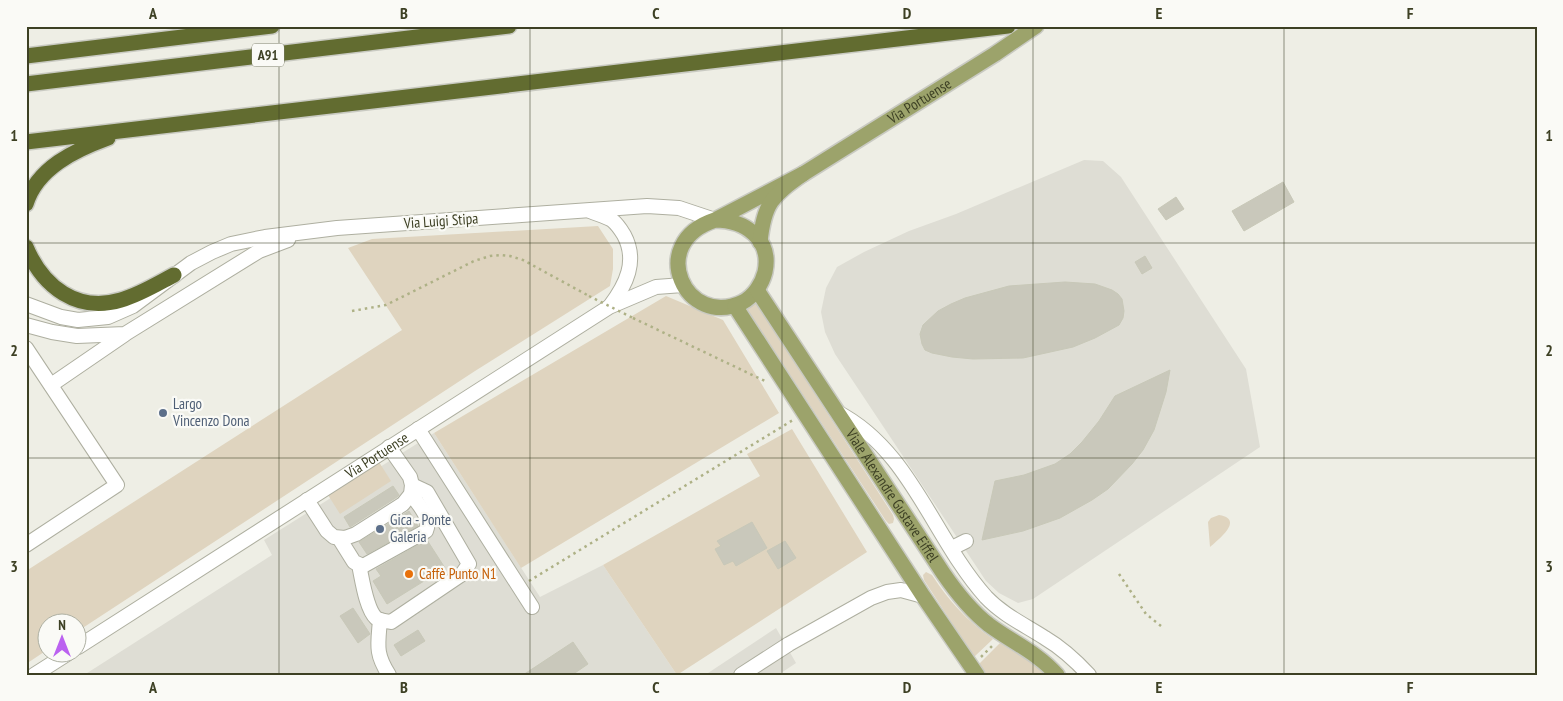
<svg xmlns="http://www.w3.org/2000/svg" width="1563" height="701" font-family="'PT Sans Narrow',sans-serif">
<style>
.built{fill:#deddd4}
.green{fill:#dfd4bf}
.building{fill:#c9c8bb;stroke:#c8c8b8}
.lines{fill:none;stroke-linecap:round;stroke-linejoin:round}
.minor-casing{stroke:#aeafa0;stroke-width:16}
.major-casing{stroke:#c9cac2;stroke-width:18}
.highway-casing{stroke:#c9cac2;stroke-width:18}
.path{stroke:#aeb186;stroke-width:2.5;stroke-dasharray:2.5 4;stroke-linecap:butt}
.minor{stroke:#fff;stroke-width:14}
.major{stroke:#9ca36b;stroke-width:15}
.highway{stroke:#626c30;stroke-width:15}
.path-bridge{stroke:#aeb186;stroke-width:2.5;stroke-dasharray:2.5 4;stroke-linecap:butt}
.grid{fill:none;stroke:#3d4024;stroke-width:1;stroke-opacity:0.55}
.service-dot{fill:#5c6f8a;stroke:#fafaf6;stroke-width:2}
.food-dot{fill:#e8710a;stroke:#fafaf6;stroke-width:2}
.labels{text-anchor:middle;stroke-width:4.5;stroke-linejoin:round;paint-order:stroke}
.shield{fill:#fafaf6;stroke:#767863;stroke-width:1}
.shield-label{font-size:14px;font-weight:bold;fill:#3d4024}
.street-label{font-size:15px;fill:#3d4024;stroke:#fafaf6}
.service-label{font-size:15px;fill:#4e5e75;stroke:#fafaf6;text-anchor:start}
.food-label{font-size:15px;fill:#c56008;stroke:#fafaf6;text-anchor:start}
.neatline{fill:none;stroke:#3d4024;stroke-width:2}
.grid-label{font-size:16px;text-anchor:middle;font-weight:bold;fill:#3d4024}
</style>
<rect width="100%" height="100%" fill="#eeeee5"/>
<path class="built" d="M 1084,160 L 1103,161 L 1121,177 L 1246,369 L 1260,447 L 1033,599 L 1018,603 L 999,593 L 986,581 L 835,354 L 825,332 L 821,312 L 826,288 L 837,267 L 864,252 L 909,231 L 956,214 Z
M 434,433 L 540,597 L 603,565 L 677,675 L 84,675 L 272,555 L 264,540 Z
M 776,628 L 796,663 L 778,675 L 705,675 Z"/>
<path class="green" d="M 598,226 L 613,249 L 613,269 L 610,286 L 475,371 L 78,631 L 78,624 L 48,624 L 47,650 L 26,664 L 26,571 L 402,330 L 348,248 L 372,239 Z
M 666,296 L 723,320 L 779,413 L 521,568 L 434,433 Z
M 753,298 L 893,515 L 894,519 L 893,523 L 889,524 L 886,521 L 744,305 Z
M 792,429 L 867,552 L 677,675 L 603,565 L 760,476 L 747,454 Z
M 379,462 L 391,481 L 340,514 L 328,495 Z
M 1219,515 C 1245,519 1218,540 1210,547 L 1208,522 L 1211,518 Z
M 926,572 L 932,575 C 949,601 967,621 993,639 L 974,657 L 924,580 L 923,575 Z
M 1000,643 L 1038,667 L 1044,675 L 986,675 L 979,664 Z"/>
<path class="building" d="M 1283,182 L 1294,202 L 1244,231 L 1232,211 Z
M 1176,197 L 1184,209 L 1166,220 L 1158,209 Z
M 1145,256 L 1152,268 L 1142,274 L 1135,262 Z
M 1065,282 L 1095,284 L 1112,290 L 1118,294 L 1122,299 L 1124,311 L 1123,318 L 1119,325 L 1095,338 L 1073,347 L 1023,358 L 973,359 L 952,357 L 932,353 L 925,350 L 922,344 L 920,334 L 923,325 L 938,311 L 951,304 L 965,298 L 1009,286 Z
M 1170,370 L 1166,392 L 1154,430 L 1143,450 L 1132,464 L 1108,489 L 1092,500 L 1060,518 L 1023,531 L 982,540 L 995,481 L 1024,475 L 1055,464 L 1070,454 L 1082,442 L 1099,421 L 1115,396 Z
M 393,486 L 399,495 L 397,497 L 350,527 L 344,517 Z
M 409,511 L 418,526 L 367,554 L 359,542 Z
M 752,522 L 767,548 L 736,566 L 733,561 L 724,565 L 715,549 L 721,546 L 717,541 Z
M 427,540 L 445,568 L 387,604 L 373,581 L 381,576 L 376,569 Z
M 785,541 L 796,558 L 778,569 L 767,551 Z
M 353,608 L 370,634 L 358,643 L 340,616 Z
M 418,630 L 425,641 L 401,656 L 394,645 Z
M 573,642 L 588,664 L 572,675 L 523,675 Z"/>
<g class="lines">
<g class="minor-casing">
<g id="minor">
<path d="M 590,211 C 597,214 605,216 612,220 C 617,224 621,230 624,235 C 638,261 626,285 610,306"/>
<path d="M 26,304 L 61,317 L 78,320 L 108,317 L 133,306 L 191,263 L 212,252 L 231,244 L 265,237 L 337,228 L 647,206 L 679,208 L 715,220"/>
<path d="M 26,325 L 52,332 L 77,336 L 125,334 L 259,251 L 288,240"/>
<path d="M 26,348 L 117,485 L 26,545"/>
<path d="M 51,385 L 124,335"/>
<path d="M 837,412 C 911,450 933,538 986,597 C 1003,615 1025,625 1045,638 C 1062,648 1076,661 1089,675"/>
<path d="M 418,429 L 532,607"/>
<path d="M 307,500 L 327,531 L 334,537 L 345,538 L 356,534 L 403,504 L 411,494 L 412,485 L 410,477 L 389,447"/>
<path d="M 339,538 L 354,562 L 363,566 L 426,531 C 432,518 418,504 411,494"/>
<path d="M 952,548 L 966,541"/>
<path d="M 359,565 C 362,578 366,609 376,618 C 380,621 386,621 391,622 L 462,574 L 469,564 L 427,492 L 412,485"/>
<path d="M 380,620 C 378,645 375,653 389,675"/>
<path id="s1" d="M 78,647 L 609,307 L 656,287 L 683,285"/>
<path d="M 34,675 L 67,654"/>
<path d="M 741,675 L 789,644 L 871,598 L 887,592 L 901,590 L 923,596"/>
</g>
</g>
<g class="major-casing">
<g id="major">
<path d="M 715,220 C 745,220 772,239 765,272 C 762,284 754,296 743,302 C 686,330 645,243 715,220 L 803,174"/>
<path id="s2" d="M 760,242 C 764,203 772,196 803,174 L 995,54 L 1036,26"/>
<path id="s3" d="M 757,290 L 943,573 C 956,592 971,611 989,625 C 1012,642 1038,653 1057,675"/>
<path d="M 735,306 L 923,596 L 977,675"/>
</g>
</g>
<g class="highway-casing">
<path id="highway" d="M 26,56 L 272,26
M 26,84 L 509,26
M 26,142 L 1008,26
M 26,204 C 37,168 75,150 108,138
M 26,247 C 43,287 77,313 121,300 C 139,295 157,284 174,275"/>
</g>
<path class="path" d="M 352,311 L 386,305 L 474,261 L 490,256 L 501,255 L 510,256 L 523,260 L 589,296
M 633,318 L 767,382
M 1119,574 L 1146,614 L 1161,626
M 529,581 L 793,420
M 981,657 L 993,645"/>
<use href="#minor" class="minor"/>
<use href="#major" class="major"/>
<use href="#highway" class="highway"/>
<path class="path-bridge" d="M 589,296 L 633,318"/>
</g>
<path class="grid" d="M 279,26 L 279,675M 530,26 L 530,675M 782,26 L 782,675M 1033,26 L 1033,675M 1284,26 L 1284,675M 26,243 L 1537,243M 26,458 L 1537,458"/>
<g class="service-dot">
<circle cx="163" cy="413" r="5"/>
<circle cx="380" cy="529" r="5"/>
</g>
<circle class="food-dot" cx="409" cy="574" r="5"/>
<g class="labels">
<rect class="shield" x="252" y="43.5" width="32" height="23" rx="4"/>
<g class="shield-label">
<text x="268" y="60">A91</text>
</g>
<g class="street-label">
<text dy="5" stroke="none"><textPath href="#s2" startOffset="222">Via Portuense</textPath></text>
<text transform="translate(441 221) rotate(-4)" y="5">Via Luigi Stipa</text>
<text dy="5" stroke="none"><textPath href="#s1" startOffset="355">Via Portuense</textPath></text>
<text dy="5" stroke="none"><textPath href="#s3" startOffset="246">Viale Alexandre Gustave Eiffel</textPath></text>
</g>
<g class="service-label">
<text x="173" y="409">Largo<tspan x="173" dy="17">Vincenzo Dona</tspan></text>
<text x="390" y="525">Gica - Ponte<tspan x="390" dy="17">Galeria</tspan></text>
</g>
<g class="food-label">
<text x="419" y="579">Caffè Punto N1</text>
</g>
</g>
<rect width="1563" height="701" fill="none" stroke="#fafaf6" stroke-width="55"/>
<g transform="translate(62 638)"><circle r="24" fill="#fafaf6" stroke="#aeb0a2"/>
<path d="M0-4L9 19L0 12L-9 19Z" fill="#bb62f0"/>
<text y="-8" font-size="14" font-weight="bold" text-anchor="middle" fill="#3d4024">N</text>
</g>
<rect x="28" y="28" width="1508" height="646" class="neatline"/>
<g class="grid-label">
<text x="153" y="19">A</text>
<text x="404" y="19">B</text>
<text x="656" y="19">C</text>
<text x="907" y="19">D</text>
<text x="1159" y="19">E</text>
<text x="1410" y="19">F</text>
<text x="14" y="141">1</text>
<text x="1549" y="141">1</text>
<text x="14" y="356">2</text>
<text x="1549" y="356">2</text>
<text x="14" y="572">3</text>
<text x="1549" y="572">3</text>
<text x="153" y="693">A</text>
<text x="404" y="693">B</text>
<text x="656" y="693">C</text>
<text x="907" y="693">D</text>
<text x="1159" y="693">E</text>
<text x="1410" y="693">F</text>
</g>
</svg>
